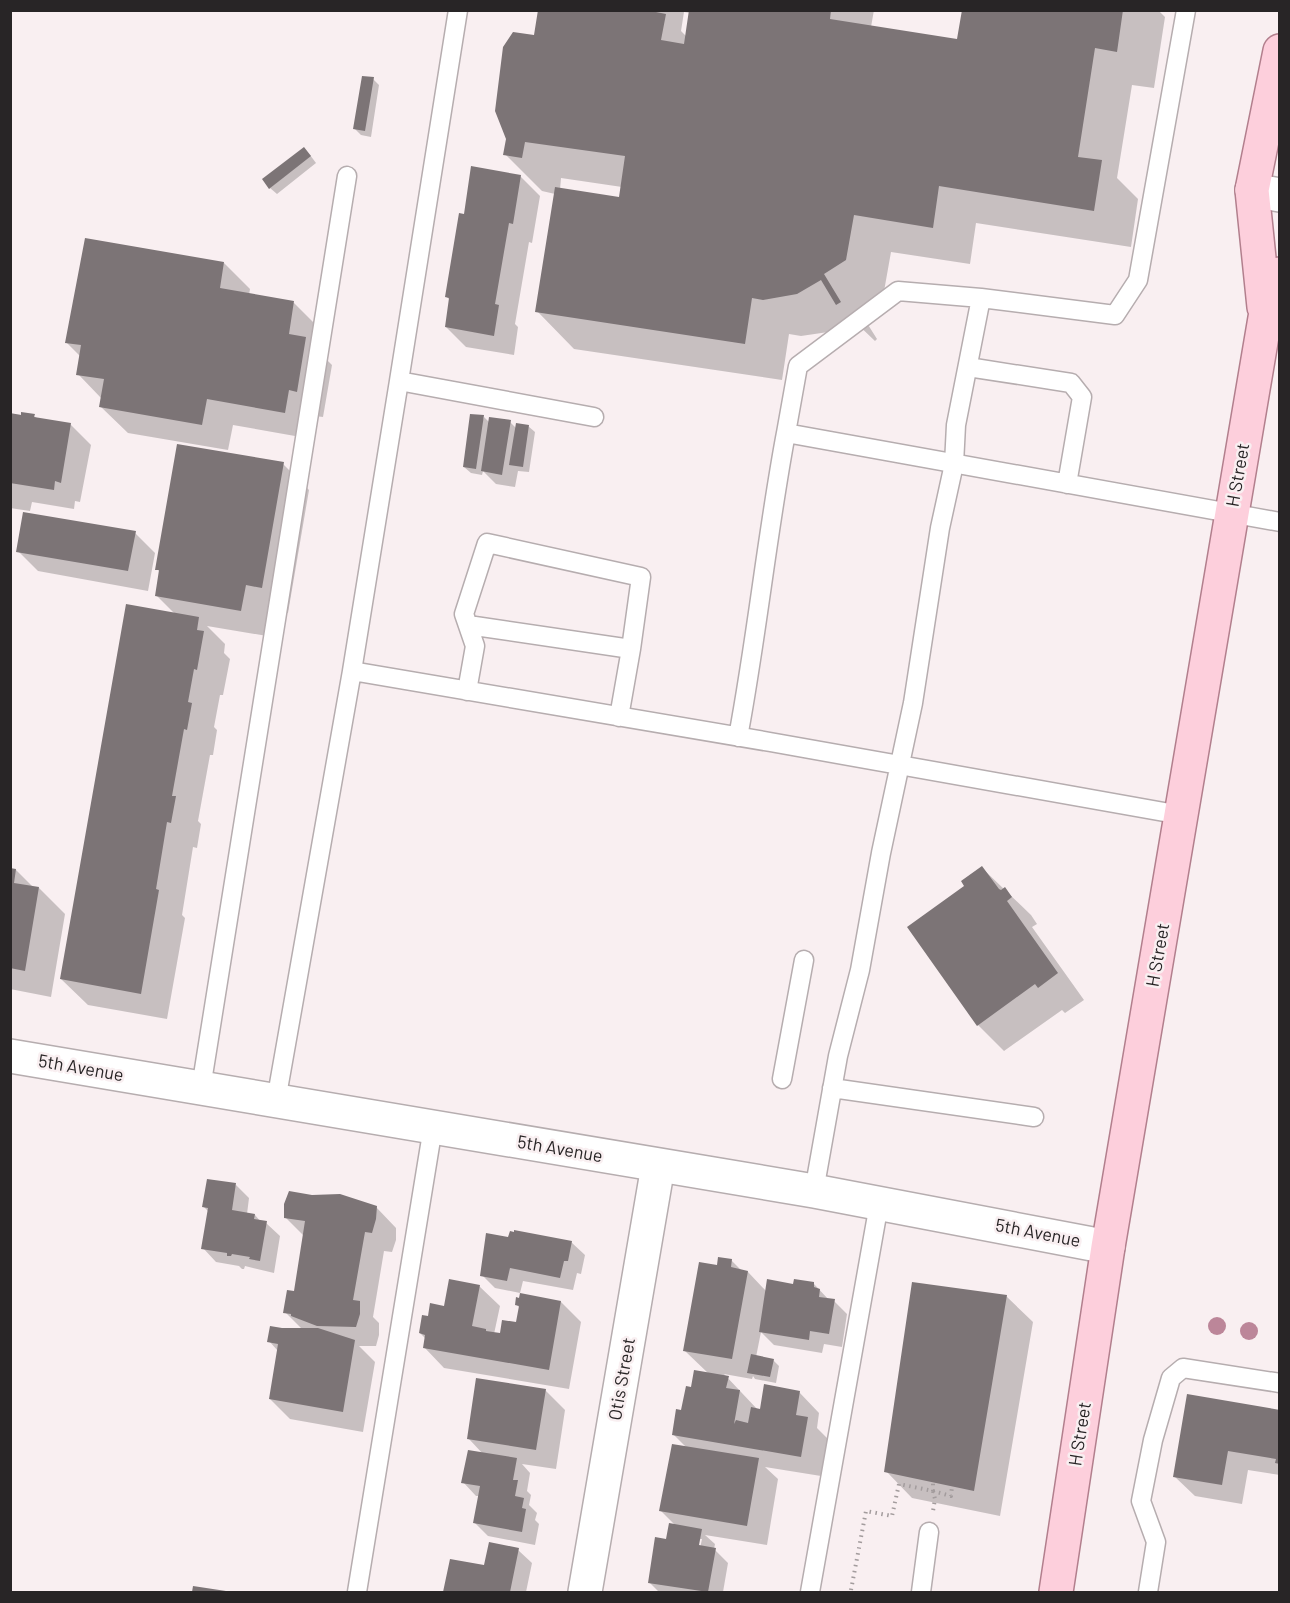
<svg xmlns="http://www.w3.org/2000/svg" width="1290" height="1603" font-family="Barlow,sans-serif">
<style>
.shadow{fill:#0003;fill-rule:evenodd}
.building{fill:#7c7476}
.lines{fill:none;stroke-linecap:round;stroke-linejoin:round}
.lane-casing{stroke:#b6adaf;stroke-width:21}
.street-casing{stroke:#b6adaf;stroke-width:36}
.secondary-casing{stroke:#b6adaf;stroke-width:36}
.primary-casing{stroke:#b27f8d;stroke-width:36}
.path{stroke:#a39c9d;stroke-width:4;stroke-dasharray:1.5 4.5;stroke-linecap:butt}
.lane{stroke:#fff;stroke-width:18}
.street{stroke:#fff;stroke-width:33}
.secondary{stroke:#fff;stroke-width:33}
.primary{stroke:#fdcfdc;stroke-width:33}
.tree{fill:#bc8699}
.labels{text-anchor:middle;stroke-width:5;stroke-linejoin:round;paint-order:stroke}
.street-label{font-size:18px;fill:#282526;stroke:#f9eff1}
</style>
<rect width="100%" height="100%" fill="#f9eff1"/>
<path class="shadow" d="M 540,10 L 874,10 L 871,27 L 959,41 L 963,10 L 1158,10 L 1165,17 L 1154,88 L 1132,85 L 1117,178 L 1138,199 L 1131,247 L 976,223 L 970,264 L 891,252 L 883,297 L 860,312 L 877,339 L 875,341 L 853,320 L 835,331 L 801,336 L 789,334 L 782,380 L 574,349 L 537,311 L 555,194 L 542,191 L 505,154 L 536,37 ZM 684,12 L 691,13 L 687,37 L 681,31 ZM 561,178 L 622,187 L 621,199 L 560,190 Z
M 373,79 L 379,85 L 371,137 L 361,135 L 355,129 Z
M 310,155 L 316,163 L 277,194 L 270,188 Z
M 520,176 L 540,196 L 532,243 L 529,242 L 515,324 L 518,327 L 514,355 L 466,347 L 446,327 L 450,300 L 447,297 L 465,216 Z
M 224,263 L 250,289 L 249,295 L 294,303 L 320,329 L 317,350 L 332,365 L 323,417 L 315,416 L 312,439 L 233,425 L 228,450 L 128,433 L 101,407 L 102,399 L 78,374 L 81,357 L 66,342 Z
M 10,414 L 34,416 L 38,419 L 70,424 L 91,445 L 80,502 L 75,501 L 74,509 L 32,502 L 30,511 L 10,508 Z
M 484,417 L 490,423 L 510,422 L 516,428 L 528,426 L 535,432 L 529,472 L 518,471 L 515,487 L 496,484 L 483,471 L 482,475 L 471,473 L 464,467 Z
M 283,464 L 309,490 L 288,613 L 272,611 L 267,636 L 207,626 L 225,644 L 224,653 L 230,659 L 223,695 L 220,695 L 214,727 L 217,730 L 213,755 L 210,755 L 198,821 L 201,824 L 197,848 L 193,847 L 182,915 L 185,918 L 167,1019 L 88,1005 L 61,979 L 175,614 L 156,595 L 161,573 L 157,569 Z
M 135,533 L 155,553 L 148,591 L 38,571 L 18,551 Z
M 982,868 L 1031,915 L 1037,924 L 1032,927 L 1084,1000 L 1065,1013 L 1062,1010 L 1004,1051 L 978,1025 Z
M 10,869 L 16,870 L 33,887 L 39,888 L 65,914 L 51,997 L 10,989 Z
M 236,1185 L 249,1198 L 247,1214 L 255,1215 L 261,1222 L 266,1223 L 280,1236 L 274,1273 L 245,1266 L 244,1269 L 242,1269 L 239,1266 L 216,1262 L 203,1248 L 209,1212 L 204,1207 Z
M 376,1207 L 396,1228 L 396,1240 L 392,1252 L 384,1251 L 373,1317 L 379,1323 L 379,1335 L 376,1346 L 359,1346 L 375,1362 L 363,1432 L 290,1419 L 270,1399 L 278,1351 L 269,1341 L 302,1329 L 285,1312 L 295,1293 L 304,1236 L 285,1217 Z
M 509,1239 L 571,1242 L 585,1255 L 581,1274 L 577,1273 L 573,1290 L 523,1281 L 520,1293 L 495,1288 L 482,1275 Z
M 731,1260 L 742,1271 L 748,1272 L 766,1291 L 814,1284 L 829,1300 L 834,1301 L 847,1314 L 842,1347 L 824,1344 L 822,1353 L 774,1345 L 761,1332 L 756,1357 L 773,1360 L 779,1366 L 776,1383 L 755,1379 L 753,1376 L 752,1379 L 724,1374 L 758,1410 L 799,1392 L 819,1413 L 817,1428 L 828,1439 L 821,1476 L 765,1467 L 778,1479 L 767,1545 L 705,1535 L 715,1544 L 714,1549 L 728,1563 L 723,1592 L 659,1592 L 650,1583 L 676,1526 L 660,1510 L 687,1448 L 673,1434 L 692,1389 L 709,1374 L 685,1351 L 718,1267 ZM 699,1539 L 702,1539 L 699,1553 Z
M 479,1286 L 500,1306 L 494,1334 L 501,1335 L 517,1324 L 520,1308 L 517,1305 L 561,1302 L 581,1322 L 569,1389 L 444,1368 L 424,1347 L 426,1339 L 420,1333 L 429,1318 Z
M 1006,1296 L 1033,1322 L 1000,1516 L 912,1498 L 886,1471 Z
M 545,1390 L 565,1410 L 556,1469 L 522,1464 L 530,1473 L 527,1491 L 531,1495 L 529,1505 L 537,1513 L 535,1520 L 539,1524 L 535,1545 L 488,1536 L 475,1523 L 480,1496 L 476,1496 L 463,1482 L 483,1454 L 469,1439 Z
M 1280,1410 L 1280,1475 L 1248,1470 L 1242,1504 L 1195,1496 L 1174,1476 Z
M 518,1550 L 532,1563 L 526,1592 L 445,1592 L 451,1560 L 486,1567 Z"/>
<path class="building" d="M 538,10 L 646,10 L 666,14 L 661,40 L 684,44 L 689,10 L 831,10 L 830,19 L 957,39 L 962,10 L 1123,10 L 1117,52 L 1095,48 L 1078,157 L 1102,160 L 1094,211 L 939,186 L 933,228 L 854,215 L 846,260 L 824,274 L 841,302 L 836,305 L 821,280 L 797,294 L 763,300 L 752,298 L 745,344 L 535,312 L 555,187 L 619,197 L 625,156 L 525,142 L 522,158 L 503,155 L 506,139 L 495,111 L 503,47 L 513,32 L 534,35 Z
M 362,76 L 374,77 L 365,131 L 353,129 Z
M 304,147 L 311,156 L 269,189 L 262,179 Z
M 471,166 L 521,175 L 513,224 L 509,223 L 495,304 L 499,305 L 494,336 L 445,327 L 449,298 L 445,297 L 459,213 L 464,214 Z
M 85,238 L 224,262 L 220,288 L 294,301 L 289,334 L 306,337 L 297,392 L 289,390 L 285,413 L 207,399 L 202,425 L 99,407 L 104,379 L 76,375 L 81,345 L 65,343 Z
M 21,412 L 35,414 L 34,417 L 71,423 L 61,483 L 55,481 L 54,490 L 10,483 L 10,413 L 21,415 Z
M 470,414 L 484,415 L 476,469 L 463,467 Z
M 489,417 L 511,420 L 502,475 L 481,471 Z
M 516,423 L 529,425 L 523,467 L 509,465 Z
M 177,444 L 284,462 L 262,588 L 246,585 L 241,611 L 155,596 L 159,570 L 155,570 Z
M 23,512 L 136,531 L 128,571 L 16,552 Z
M 126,604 L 199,617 L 197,630 L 204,631 L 197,670 L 194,669 L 188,702 L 192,703 L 187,730 L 184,729 L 172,796 L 176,796 L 171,823 L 167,822 L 156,889 L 159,890 L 141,994 L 60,979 Z
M 982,866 L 999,889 L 1001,890 L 1005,887 L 1012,897 L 1007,901 L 1058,973 L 1038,988 L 1035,984 L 977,1026 L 907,927 L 964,886 L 961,881 Z
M 10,868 L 16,869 L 14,883 L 39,887 L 25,971 L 10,968 Z
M 207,1179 L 236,1183 L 232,1210 L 255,1214 L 254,1219 L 267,1221 L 260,1261 L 249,1259 L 250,1257 L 232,1254 L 231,1256 L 227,1256 L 227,1253 L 201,1249 L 208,1208 L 202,1207 Z
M 289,1191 L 312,1195 L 340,1194 L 377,1206 L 376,1219 L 372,1233 L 365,1232 L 353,1300 L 360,1301 L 360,1314 L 356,1327 L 317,1326 L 291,1316 L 291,1314 L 283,1313 L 287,1290 L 294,1291 L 305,1221 L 284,1218 L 284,1204 Z
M 514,1230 L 572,1241 L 568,1261 L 564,1261 L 560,1278 L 510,1268 L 507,1281 L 480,1276 L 486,1233 L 508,1237 L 510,1231 L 514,1232 Z
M 718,1257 L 732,1259 L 731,1267 L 748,1271 L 732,1359 L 683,1351 L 699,1262 L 717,1265 Z
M 449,1279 L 480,1285 L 472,1326 L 486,1329 L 486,1331 L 500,1333 L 502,1320 L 516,1322 L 519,1306 L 515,1305 L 516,1297 L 519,1298 L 520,1293 L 561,1301 L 549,1370 L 423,1348 L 425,1335 L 419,1333 L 422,1315 L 428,1316 L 430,1303 L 444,1306 Z
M 767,1279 L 793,1284 L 794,1279 L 814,1282 L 814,1287 L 820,1289 L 819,1297 L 835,1299 L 829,1334 L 810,1331 L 809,1340 L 759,1332 Z
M 912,1282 L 1007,1295 L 974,1491 L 884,1472 Z
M 270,1326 L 282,1328 L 318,1328 L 355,1340 L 343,1412 L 269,1399 L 278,1344 L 267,1342 Z
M 751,1354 L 774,1359 L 770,1377 L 747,1373 Z
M 694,1370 L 729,1376 L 726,1388 L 740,1390 L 734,1424 L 736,1420 L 748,1423 L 751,1407 L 760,1409 L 764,1384 L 800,1391 L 796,1415 L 808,1417 L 801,1457 L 672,1435 L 676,1409 L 681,1410 L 686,1386 L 691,1387 Z
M 476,1378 L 546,1389 L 536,1450 L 467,1439 Z
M 1187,1394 L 1280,1410 L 1280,1464 L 1275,1463 L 1276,1459 L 1228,1451 L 1222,1485 L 1173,1477 Z
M 672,1444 L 759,1458 L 747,1526 L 659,1511 Z
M 468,1450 L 517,1458 L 513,1480 L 518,1480 L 515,1496 L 524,1498 L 522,1508 L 526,1509 L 522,1532 L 473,1523 L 480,1486 L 461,1483 Z
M 669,1523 L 702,1529 L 699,1545 L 716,1548 L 708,1592 L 648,1583 L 655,1537 L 666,1539 Z
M 489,1542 L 519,1548 L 510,1592 L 443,1592 L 450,1559 L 484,1565 Z
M 193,1586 L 226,1591 L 226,1592 L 192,1592 Z"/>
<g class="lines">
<g class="lane-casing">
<path id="lane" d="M 968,367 L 1071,383 L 1082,397 L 1067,484
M 399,381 L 458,10
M 594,417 L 399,381 L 352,671 L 770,742 L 1181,815
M 786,433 L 798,366 L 898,291 L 981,298 L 1115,315 L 1138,280 L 1186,10
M 468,625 L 631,649
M 467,691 L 475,646 L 464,614 L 487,543 L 641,577 L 631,649 L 619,717
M 738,737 C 757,636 767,534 786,433 L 1280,522
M 782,1079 L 804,960
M 201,1088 L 347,176
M 832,1088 L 1034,1117
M 276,1101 L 352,671
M 814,1191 L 838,1056 L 860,970 L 881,853 L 913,703 L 940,528 L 954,464 L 956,425 L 981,298
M 357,1592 L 433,1127
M 810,1592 L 879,1204
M 921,1592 L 929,1532
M 1148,1592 L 1156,1542 L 1141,1501 L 1153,1440 L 1171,1378 L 1183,1368 L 1280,1383"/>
</g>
<g class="street-casing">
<path id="street" d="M 1252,190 L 1280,195
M 585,1592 L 658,1166"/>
</g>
<g class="secondary-casing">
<path id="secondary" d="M 10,1056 L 814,1191 L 1108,1247"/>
</g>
<g class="primary-casing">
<path id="primary" d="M 1264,307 L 1252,190 L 1280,51
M 1056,1592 L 1108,1247 L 1265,318 L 1280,274"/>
</g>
<path class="path" d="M 933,1491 L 935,1499 L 933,1511
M 933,1491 L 951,1496 L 952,1486
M 851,1590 L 866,1511 L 892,1516 L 899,1484 L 933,1491 L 933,1482"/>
<use href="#lane" class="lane"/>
<use href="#street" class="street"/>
<use href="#secondary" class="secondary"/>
<use href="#primary" class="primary"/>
</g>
<g class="tree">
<circle cx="1217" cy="1326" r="9"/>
<circle cx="1249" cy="1331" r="9"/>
</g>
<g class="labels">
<g class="street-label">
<text transform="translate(1238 475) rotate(-80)" y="6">H Street</text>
<text transform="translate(1158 955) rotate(-80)" y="6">H Street</text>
<text transform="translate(81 1068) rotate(10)" y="6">5th Avenue</text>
<text transform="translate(560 1149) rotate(10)" y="6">5th Avenue</text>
<text transform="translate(1038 1233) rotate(11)" y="6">5th Avenue</text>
<text transform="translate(622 1379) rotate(-80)" y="6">Otis Street</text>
<text transform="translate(1080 1434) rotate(-81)" y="6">H Street</text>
</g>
</g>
<rect width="1290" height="1603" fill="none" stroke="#282526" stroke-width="24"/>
</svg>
